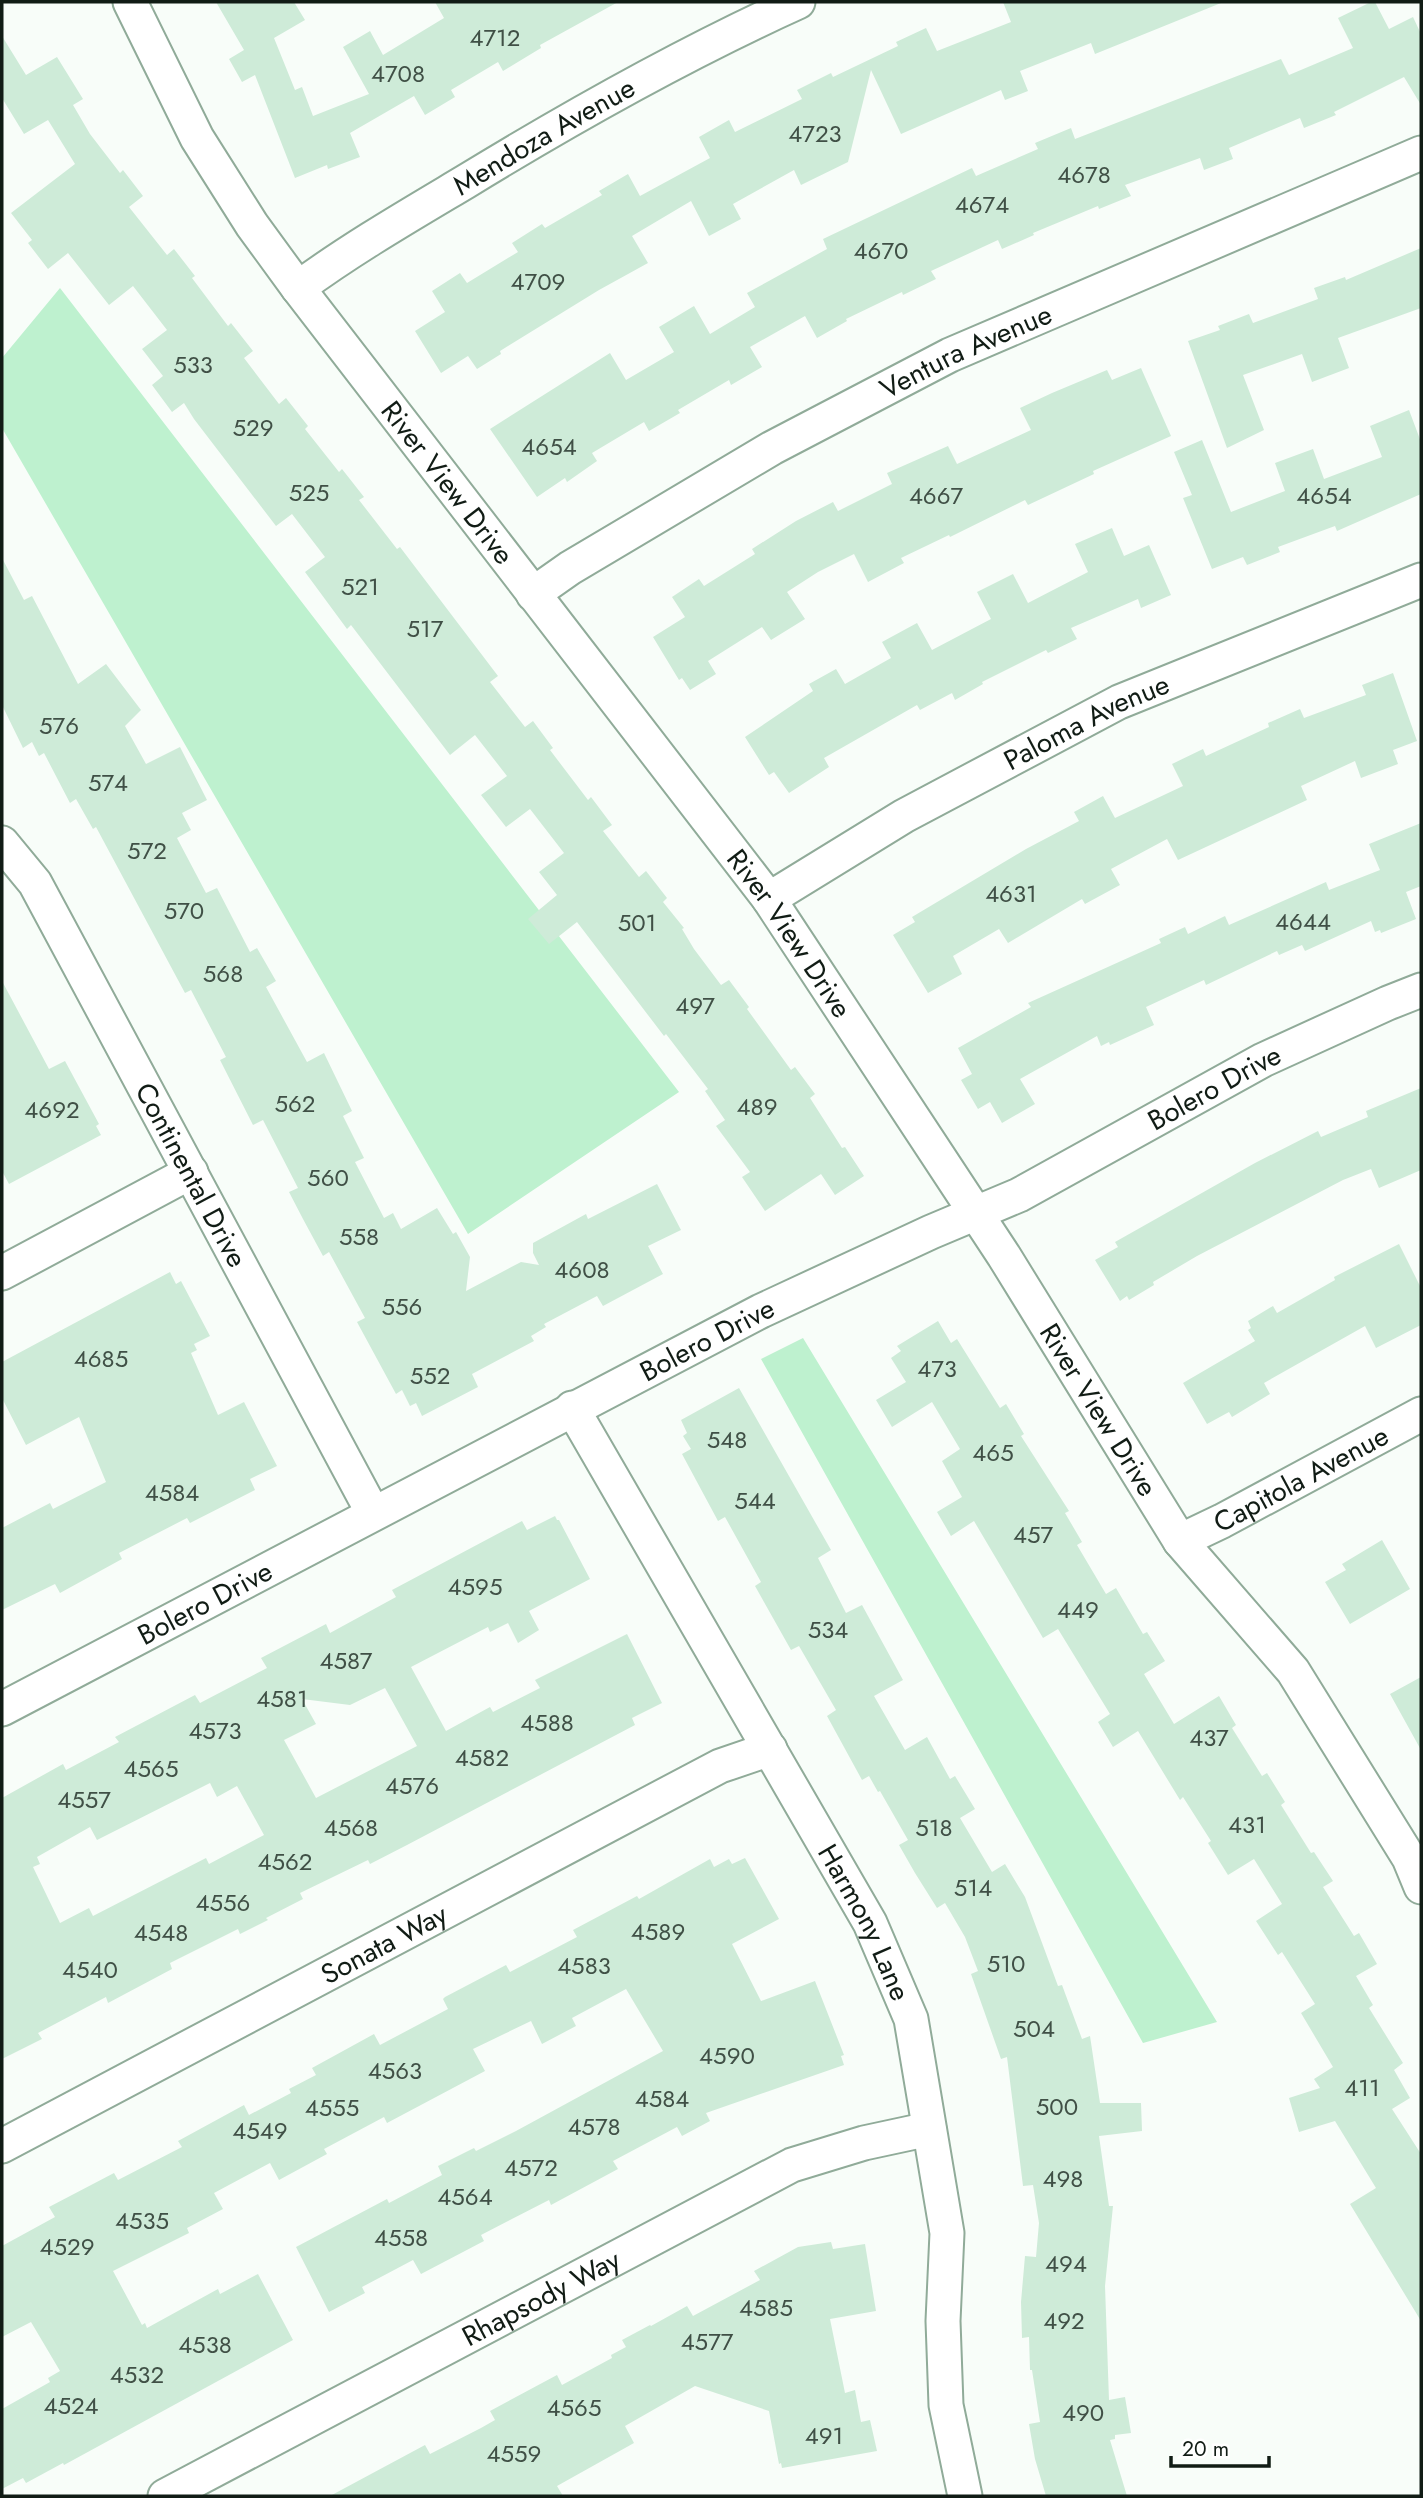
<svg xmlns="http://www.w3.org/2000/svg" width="1423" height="2498" font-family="Jost,sans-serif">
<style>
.green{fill:#bef1cf}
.building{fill:#ceebd8;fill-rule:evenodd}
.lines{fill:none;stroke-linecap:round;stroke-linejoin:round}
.minor-casing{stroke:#90ab99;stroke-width:37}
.minor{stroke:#fff;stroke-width:33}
.labels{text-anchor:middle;stroke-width:5;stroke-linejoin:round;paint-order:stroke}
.number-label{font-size:24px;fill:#405046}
.street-label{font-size:28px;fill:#111c15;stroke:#fff}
</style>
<rect width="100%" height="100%" fill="#f8fdf9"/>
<path class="green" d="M 60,288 L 679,1092 L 468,1234 L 2,428 L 2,358 Z
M 803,1338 L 1217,2022 L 1143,2043 L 761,1359 Z"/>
<path class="building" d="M 216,2 L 294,2 L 305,20 L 274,38 L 295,90 L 302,87 L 313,116 L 369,94 L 343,47 L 370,31 L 383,55 L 444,18 L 435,2 L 618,2 L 540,45 L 541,48 L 503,71 L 498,62 L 451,90 L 455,97 L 425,115 L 414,96 L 350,133 L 360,157 L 328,169 L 327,165 L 295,178 L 255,75 L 242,82 L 229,59 L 244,50 Z
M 1003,2 L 1221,3 L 1095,54 L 1091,43 L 1020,71 L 1028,91 L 1005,100 L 1001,90 L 901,134 L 871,70 L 848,162 L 801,185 L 794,170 L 733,204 L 741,219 L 709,236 L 691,201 L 632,236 L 648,263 L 599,290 L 500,351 L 501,354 L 477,369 L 468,356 L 441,373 L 415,331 L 445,312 L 432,291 L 460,273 L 467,283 L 518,252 L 512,243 L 542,224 L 545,228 L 602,195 L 599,191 L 628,174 L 640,196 L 710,158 L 699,137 L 729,120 L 735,132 L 802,99 L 797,90 L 831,73 L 833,77 L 898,46 L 896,42 L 926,28 L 937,51 L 1011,22 Z
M 1371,2 L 1375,2 L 1389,29 L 1413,17 L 1421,34 L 1421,105 L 1404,77 L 1334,112 L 1336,115 L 1304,128 L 1300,118 L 1229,148 L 1233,159 L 1204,170 L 1200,158 L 1125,185 L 1131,196 L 1099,209 L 1098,206 L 1033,233 L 1034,235 L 1002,249 L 998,240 L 931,271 L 936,279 L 903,295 L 902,292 L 846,319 L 847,321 L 817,338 L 805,316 L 750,347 L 762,367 L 731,385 L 729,380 L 678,410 L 680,413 L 649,431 L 644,422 L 592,453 L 597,461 L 567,482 L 565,478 L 537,497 L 490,429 L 610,353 L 626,380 L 674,352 L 659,327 L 694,306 L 710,334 L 755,307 L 747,293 L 827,249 L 823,239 L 972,168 L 976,176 L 1038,149 L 1035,143 L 1071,128 L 1075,139 L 1281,59 L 1289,75 L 1353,48 L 1338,18 Z
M 2,36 L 26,75 L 57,57 L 83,99 L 73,105 L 90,134 L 120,173 L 123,170 L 143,196 L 129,207 L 167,255 L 174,249 L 195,276 L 192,278 L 228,326 L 231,323 L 253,351 L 244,358 L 279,404 L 286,398 L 308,426 L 305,429 L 339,472 L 342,469 L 364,497 L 359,500 L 397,549 L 400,547 L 498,676 L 490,682 L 525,727 L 533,721 L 553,748 L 550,750 L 588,800 L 591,797 L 612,825 L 603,831 L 639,877 L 646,871 L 667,898 L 663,902 L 684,928 L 682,929 L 694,949 L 721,985 L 729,980 L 749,1007 L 747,1009 L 791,1070 L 795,1067 L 815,1094 L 810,1098 L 842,1148 L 845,1147 L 864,1176 L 835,1195 L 821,1174 L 765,1211 L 742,1177 L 750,1172 L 716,1126 L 725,1120 L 705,1091 L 708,1089 L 666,1034 L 664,1036 L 577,922 L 549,944 L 528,919 L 557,895 L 539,872 L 564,853 L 530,809 L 506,827 L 481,795 L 507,776 L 475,735 L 450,755 L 351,625 L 347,629 L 305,572 L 325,557 L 292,514 L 276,526 L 194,419 L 184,403 L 172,412 L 152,385 L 163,376 L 142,349 L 167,330 L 133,286 L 109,305 L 68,253 L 48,269 L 28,243 L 32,240 L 11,213 L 75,164 L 48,120 L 24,134 L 2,98 Z
M 1421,248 L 1421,308 L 1338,338 L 1349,368 L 1312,382 L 1302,354 L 1243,375 L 1264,430 L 1227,448 L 1188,341 L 1220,330 L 1218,326 L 1249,314 L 1253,323 L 1318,299 L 1314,288 L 1345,277 L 1346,280 Z
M 1141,368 L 1171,436 L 1093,471 L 1094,474 L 1028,505 L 1025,500 L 950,537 L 949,535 L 901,558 L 904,563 L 868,582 L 854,554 L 818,572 L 787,592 L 805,619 L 771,640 L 762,627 L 708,661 L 716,674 L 690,690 L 682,678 L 679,680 L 653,637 L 685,617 L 672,597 L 699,579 L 704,586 L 755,554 L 752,549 L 796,521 L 833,502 L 838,511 L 892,484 L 887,473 L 948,446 L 957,464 L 1031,430 L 1020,408 L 1052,393 L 1107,370 L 1112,380 Z
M 1409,410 L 1421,442 L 1421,494 L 1337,531 L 1335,526 L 1278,547 L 1280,552 L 1247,565 L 1243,557 L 1212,569 L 1183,498 L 1192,495 L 1174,452 L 1202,440 L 1231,512 L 1285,491 L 1275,463 L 1313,449 L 1324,479 L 1382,457 L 1370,426 Z
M 1112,528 L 1124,556 L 1149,545 L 1171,595 L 1141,608 L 1138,599 L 1071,628 L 1077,639 L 1048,653 L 1046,650 L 982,682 L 983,684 L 955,700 L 952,693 L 920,710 L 917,705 L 824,758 L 829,767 L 789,793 L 774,772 L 769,775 L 745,737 L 813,691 L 809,684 L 836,669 L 845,684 L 891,658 L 882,642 L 917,623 L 932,650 L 991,619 L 977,592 L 1013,574 L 1028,603 L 1088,572 L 1075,544 Z
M 2,558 L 24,600 L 32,596 L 78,684 L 106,664 L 141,710 L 125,726 L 146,764 L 180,747 L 207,800 L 182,813 L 191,830 L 177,838 L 206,893 L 217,888 L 250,952 L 257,948 L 276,981 L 266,987 L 307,1062 L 324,1053 L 352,1111 L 343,1116 L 364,1158 L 355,1162 L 384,1218 L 393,1213 L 401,1229 L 437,1208 L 453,1234 L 456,1232 L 470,1257 L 466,1291 L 521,1262 L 539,1265 L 533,1253 L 533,1243 L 586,1214 L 588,1219 L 657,1184 L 681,1230 L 648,1246 L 663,1274 L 603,1306 L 597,1296 L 544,1324 L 546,1327 L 531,1336 L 534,1341 L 472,1374 L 478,1387 L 422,1416 L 416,1403 L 410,1406 L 402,1390 L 396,1394 L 357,1322 L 365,1318 L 329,1252 L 323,1256 L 303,1219 L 289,1192 L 298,1188 L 263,1120 L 253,1125 L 220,1060 L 226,1057 L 191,990 L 185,993 L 96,827 L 93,829 L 76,799 L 70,803 L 44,753 L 39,756 L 32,742 L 23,748 L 2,705 Z
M 1393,673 L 1417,741 L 1393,750 L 1398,764 L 1361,778 L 1355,761 L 1301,786 L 1307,800 L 1178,860 L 1167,839 L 1111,869 L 1120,885 L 1085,904 L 1082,899 L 1008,943 L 999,929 L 953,956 L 962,974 L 928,993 L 893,935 L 915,922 L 912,917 L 1026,849 L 1079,821 L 1074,812 L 1103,796 L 1115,818 L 1183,786 L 1172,764 L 1203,749 L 1206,756 L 1269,727 L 1268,723 L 1300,709 L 1304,718 L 1366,695 L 1362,685 Z
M 1421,823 L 1421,886 L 1406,892 L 1416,919 L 1381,933 L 1380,930 L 1375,932 L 1371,921 L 1305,951 L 1302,945 L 1279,955 L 1277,951 L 1206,985 L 1204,980 L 1146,1007 L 1154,1025 L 1110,1045 L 1109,1042 L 1101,1046 L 1097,1036 L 1020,1079 L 1035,1104 L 1002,1123 L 990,1102 L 978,1109 L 961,1080 L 972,1074 L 958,1048 L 1031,1007 L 1028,1003 L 1161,943 L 1159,939 L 1185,927 L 1188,934 L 1225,916 L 1229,925 L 1326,882 L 1329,890 L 1380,870 L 1369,844 Z
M 2,981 L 49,1069 L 65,1061 L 99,1124 L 96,1126 L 101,1135 L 9,1184 L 2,1171 Z
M 1421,1088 L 1421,1170 L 1379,1188 L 1371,1169 L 1343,1180 L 1197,1256 L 1153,1282 L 1154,1285 L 1129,1300 L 1127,1296 L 1120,1301 L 1095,1260 L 1118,1247 L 1115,1242 L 1255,1163 L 1318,1131 L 1321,1137 L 1368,1117 L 1366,1111 Z
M 1399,1244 L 1421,1288 L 1421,1325 L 1376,1348 L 1365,1326 L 1264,1383 L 1270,1394 L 1232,1417 L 1229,1412 L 1207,1424 L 1183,1383 L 1255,1341 L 1248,1330 L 1251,1328 L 1248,1321 L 1273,1306 L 1277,1313 L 1335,1280 L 1334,1277 Z
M 170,1272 L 176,1284 L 181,1281 L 210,1336 L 194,1344 L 197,1350 L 191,1353 L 218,1415 L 244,1402 L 277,1466 L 250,1479 L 255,1490 L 190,1523 L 187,1518 L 119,1553 L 122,1559 L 60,1593 L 55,1584 L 2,1610 L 2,1528 L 50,1503 L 53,1509 L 106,1482 L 79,1417 L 26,1445 L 2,1398 L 2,1362 Z
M 938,1321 L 951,1343 L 957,1339 L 1000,1408 L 1006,1404 L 1024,1434 L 1021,1436 L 1069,1511 L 1065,1513 L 1082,1542 L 1077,1545 L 1106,1594 L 1116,1588 L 1143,1634 L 1147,1632 L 1165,1661 L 1144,1674 L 1174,1724 L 1219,1696 L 1236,1725 L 1232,1728 L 1262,1776 L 1267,1773 L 1285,1802 L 1281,1805 L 1311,1853 L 1314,1852 L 1333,1881 L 1323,1887 L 1354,1936 L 1359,1933 L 1377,1964 L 1356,1976 L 1373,2005 L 1369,2008 L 1403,2063 L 1394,2070 L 1410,2098 L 1392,2109 L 1421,2154 L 1421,2321 L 1350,2204 L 1376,2188 L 1335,2121 L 1299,2132 L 1289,2098 L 1320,2088 L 1314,2079 L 1333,2067 L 1301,2013 L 1315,2004 L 1282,1952 L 1278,1955 L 1256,1921 L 1282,1904 L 1254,1859 L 1228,1875 L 1208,1843 L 1211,1841 L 1183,1797 L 1180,1800 L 1138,1731 L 1113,1747 L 1098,1722 L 1110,1714 L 1058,1629 L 1043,1638 L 974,1521 L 951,1536 L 937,1512 L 962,1497 L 942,1461 L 960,1449 L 932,1402 L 892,1427 L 876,1400 L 906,1382 L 891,1358 L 901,1351 L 897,1346 Z
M 739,1388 L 831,1550 L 818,1558 L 846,1613 L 862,1605 L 903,1680 L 874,1696 L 905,1750 L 927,1737 L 950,1779 L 955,1776 L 975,1809 L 960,1818 L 992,1872 L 1005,1864 L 1025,1897 L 1058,1986 L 1062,1985 L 1082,2039 L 1090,2036 L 1100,2103 L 1141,2103 L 1142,2131 L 1099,2136 L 1109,2206 L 1113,2206 L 1105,2286 L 1109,2400 L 1125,2397 L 1131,2433 L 1115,2435 L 1115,2439 L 1110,2440 L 1127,2496 L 1046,2496 L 1035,2459 L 1029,2424 L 1040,2422 L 1032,2370 L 1030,2370 L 1029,2337 L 1022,2338 L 1021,2302 L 1025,2256 L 1036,2257 L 1039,2223 L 1033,2185 L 1023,2186 L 1007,2057 L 1001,2059 L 971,1974 L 978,1971 L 965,1937 L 945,1903 L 937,1908 L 915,1873 L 899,1845 L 908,1840 L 880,1791 L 878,1792 L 869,1776 L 862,1780 L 827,1716 L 836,1710 L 799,1646 L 791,1650 L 755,1586 L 761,1582 L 725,1517 L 718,1521 L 682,1454 L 691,1449 L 683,1436 L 687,1433 L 681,1420 Z
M 555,1516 L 557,1520 L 559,1520 L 590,1579 L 529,1611 L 539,1630 L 518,1643 L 508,1623 L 490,1632 L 488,1627 L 411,1667 L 446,1731 L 490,1707 L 493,1712 L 540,1688 L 535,1680 L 627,1634 L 662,1703 L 632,1718 L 635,1725 L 407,1845 L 370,1864 L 368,1860 L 300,1893 L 303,1899 L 266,1918 L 268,1920 L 240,1934 L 238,1929 L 170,1963 L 172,1969 L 108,2003 L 106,1997 L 38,2033 L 42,2039 L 2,2059 L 2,1798 L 63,1764 L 66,1770 L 119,1742 L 115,1737 L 195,1695 L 200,1703 L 267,1668 L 261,1658 L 326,1624 L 330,1633 L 396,1597 L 392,1590 L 522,1521 L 527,1530 ZM 385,1688 L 417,1746 L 316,1798 L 284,1740 L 316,1724 L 302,1699 L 350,1705 ZM 210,1783 L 217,1797 L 237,1786 L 264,1835 L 209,1864 L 206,1858 L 93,1916 L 89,1908 L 60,1923 L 33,1867 L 40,1864 L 37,1857 L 90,1827 L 97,1840 Z
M 1382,1540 L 1410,1589 L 1350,1624 L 1325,1582 L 1346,1570 L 1342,1564 Z
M 1421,1677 L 1421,1750 L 1390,1694 Z
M 745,1858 L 779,1919 L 732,1944 L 761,2001 L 815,1981 L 844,2055 L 841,2056 L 844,2065 L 706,2113 L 710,2121 L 682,2136 L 677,2127 L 613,2161 L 618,2169 L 551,2205 L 549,2200 L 481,2235 L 484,2241 L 421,2274 L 413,2260 L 362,2287 L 365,2293 L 329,2312 L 296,2247 L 387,2199 L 389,2203 L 442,2175 L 438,2166 L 474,2148 L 476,2151 L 516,2131 L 663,2051 L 626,1989 L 572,2018 L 576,2026 L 542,2044 L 531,2021 L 473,2049 L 485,2071 L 387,2123 L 384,2117 L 324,2149 L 327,2154 L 279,2180 L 270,2163 L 214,2193 L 223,2209 L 187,2228 L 189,2233 L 113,2271 L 142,2325 L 145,2323 L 147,2328 L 218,2289 L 220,2294 L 258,2274 L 293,2340 L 64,2465 L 63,2463 L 26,2483 L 23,2478 L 2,2489 L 2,2409 L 50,2382 L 48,2378 L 60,2371 L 31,2322 L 2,2337 L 2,2246 L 55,2217 L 49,2207 L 114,2173 L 118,2180 L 182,2147 L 178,2141 L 244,2105 L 249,2115 L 291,2093 L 289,2089 L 316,2075 L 312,2068 L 374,2034 L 380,2045 L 448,2009 L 443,1999 L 445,1997 L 506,1965 L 510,1972 L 577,1937 L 573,1930 L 637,1896 L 639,1899 L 710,1859 L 714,1867 L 729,1859 L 732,1864 Z
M 831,2242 L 833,2249 L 865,2244 L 876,2311 L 830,2319 L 845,2393 L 855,2390 L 861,2422 L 870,2420 L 877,2451 L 782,2468 L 781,2463 L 779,2464 L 769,2411 L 695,2386 L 625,2426 L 634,2443 L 557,2486 L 563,2496 L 330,2496 L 425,2445 L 430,2454 L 481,2428 L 495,2420 L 490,2411 L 557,2375 L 562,2385 L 612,2358 L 611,2355 L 626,2347 L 622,2340 L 650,2325 L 651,2326 L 687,2306 L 693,2316 L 760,2280 L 754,2271 L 798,2247 Z"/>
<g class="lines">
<g class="minor-casing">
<g id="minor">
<path id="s1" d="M 130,2 L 197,138 L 252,225 L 298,288 L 769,899 L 1004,1256 L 1180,1541 L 1293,1671 L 1409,1858 L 1421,1887"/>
<path id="s2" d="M 298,288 C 351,249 408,216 465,182 C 573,116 683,54 798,2"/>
<path id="s3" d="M 533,594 L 570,568 L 772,448 L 950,355 L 1421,153"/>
<path id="s4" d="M 2,843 L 35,883 L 373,1513"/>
<path id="s5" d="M 769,899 L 904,816 L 1119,702 L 1421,580"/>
<path d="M 2,1273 L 191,1172"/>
<path id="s6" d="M 572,1408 L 870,1923 L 911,2019 L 947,2233 L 943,2321 L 946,2405 L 965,2496"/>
<path id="s7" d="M 1180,1541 L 1222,1521 L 1421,1414"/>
<path id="s8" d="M 2,1709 L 761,1311 L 931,1232 L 1019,1195 L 1263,1060 L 1388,1003 L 1421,990"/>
<path id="s9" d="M 2,2146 L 720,1766 L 770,1749"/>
<path id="s10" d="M 165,2496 L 792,2165 L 864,2143 L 929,2129"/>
</g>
</g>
<use href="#minor" class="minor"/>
</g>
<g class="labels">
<g class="number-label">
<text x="495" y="46">4712</text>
<text x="398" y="82">4708</text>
<text x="815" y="142">4723</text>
<text x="1084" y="183">4678</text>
<text x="982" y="213">4674</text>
<text x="881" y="259">4670</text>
<text x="538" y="290">4709</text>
<text x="193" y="373">533</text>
<text x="253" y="436">529</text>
<text x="549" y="455">4654</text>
<text x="309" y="501">525</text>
<text x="936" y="504">4667</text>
<text x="1324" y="504">4654</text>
<text x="360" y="595">521</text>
<text x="425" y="637">517</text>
<text x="59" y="734">576</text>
<text x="108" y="791">574</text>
<text x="147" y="859">572</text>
<text x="1011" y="902">4631</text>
<text x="184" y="919">570</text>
<text x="1303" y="930">4644</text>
<text x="637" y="931">501</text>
<text x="223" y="982">568</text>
<text x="695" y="1014">497</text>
<text x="295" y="1112">562</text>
<text x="757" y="1115">489</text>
<text x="52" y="1118">4692</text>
<text x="328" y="1186">560</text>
<text x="359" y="1245">558</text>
<text x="582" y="1278">4608</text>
<text x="402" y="1315">556</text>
<text x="101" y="1367">4685</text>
<text x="937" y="1377">473</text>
<text x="430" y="1384">552</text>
<text x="727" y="1448">548</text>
<text x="993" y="1461">465</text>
<text x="172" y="1501">4584</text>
<text x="755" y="1509">544</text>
<text x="1033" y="1543">457</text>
<text x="475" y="1595">4595</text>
<text x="1078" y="1618">449</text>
<text x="828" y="1638">534</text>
<text x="346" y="1669">4587</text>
<text x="282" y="1707">4581</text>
<text x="547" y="1731">4588</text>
<text x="215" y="1739">4573</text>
<text x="1209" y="1746">437</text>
<text x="482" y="1766">4582</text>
<text x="151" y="1777">4565</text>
<text x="412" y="1794">4576</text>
<text x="84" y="1808">4557</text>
<text x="1247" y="1833">431</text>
<text x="351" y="1836">4568</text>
<text x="934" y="1836">518</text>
<text x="285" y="1870">4562</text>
<text x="973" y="1896">514</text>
<text x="223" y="1911">4556</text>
<text x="658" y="1940">4589</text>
<text x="161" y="1941">4548</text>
<text x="1006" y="1972">510</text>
<text x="584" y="1974">4583</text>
<text x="90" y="1978">4540</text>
<text x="1034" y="2037">504</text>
<text x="727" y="2064">4590</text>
<text x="395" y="2079">4563</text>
<text x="1362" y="2096">411</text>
<text x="662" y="2107">4584</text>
<text x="1057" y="2115">500</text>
<text x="332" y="2116">4555</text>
<text x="594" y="2135">4578</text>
<text x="260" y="2139">4549</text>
<text x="531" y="2176">4572</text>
<text x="1063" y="2187">498</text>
<text x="465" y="2205">4564</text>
<text x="142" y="2229">4535</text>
<text x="401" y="2246">4558</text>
<text x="67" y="2255">4529</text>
<text x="1066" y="2272">494</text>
<text x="766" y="2316">4585</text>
<text x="1064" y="2329">492</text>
<text x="707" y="2350">4577</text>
<text x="205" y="2353">4538</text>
<text x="137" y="2383">4532</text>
<text x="71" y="2414">4524</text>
<text x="574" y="2416">4565</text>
<text x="1083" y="2421">490</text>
<text x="824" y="2444">491</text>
<text x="514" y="2462">4559</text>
</g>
<g class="street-label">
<text dy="10" stroke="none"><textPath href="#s2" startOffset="289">Mendoza Avenue</textPath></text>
<text dy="10" stroke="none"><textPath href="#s3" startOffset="497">Ventura Avenue</textPath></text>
<text dy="10" stroke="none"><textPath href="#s1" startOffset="578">River View Drive</textPath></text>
<text dy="10" stroke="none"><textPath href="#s5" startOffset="364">Paloma Avenue</textPath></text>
<text dy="10" stroke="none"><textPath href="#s1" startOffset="1144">River View Drive</textPath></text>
<text dy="10" stroke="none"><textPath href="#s8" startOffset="1363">Bolero Drive</textPath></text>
<text dy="10" stroke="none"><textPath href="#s4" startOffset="383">Continental Drive</textPath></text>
<text dy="10" stroke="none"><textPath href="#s8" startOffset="796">Bolero Drive</textPath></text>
<text dy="10" stroke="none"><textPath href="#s1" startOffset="1712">River View Drive</textPath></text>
<text dy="10" stroke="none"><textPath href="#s7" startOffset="136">Capitola Avenue</textPath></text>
<text dy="10" stroke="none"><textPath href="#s8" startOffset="229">Bolero Drive</textPath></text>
<text dy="10" stroke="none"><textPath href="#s6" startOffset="592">Harmony Lane</textPath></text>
<text dy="10" stroke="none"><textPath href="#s9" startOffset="432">Sonata Way</textPath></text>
<text dy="10" stroke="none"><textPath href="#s10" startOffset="425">Rhapsody Way</textPath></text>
</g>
</g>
<rect width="1423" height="2498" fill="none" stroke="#111c15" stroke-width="7"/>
<path d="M1171 2456v10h98v-10" fill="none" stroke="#111c15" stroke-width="3.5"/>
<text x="1182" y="2456" font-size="21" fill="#111c15" stroke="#ffffff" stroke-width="5" paint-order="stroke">20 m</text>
</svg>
